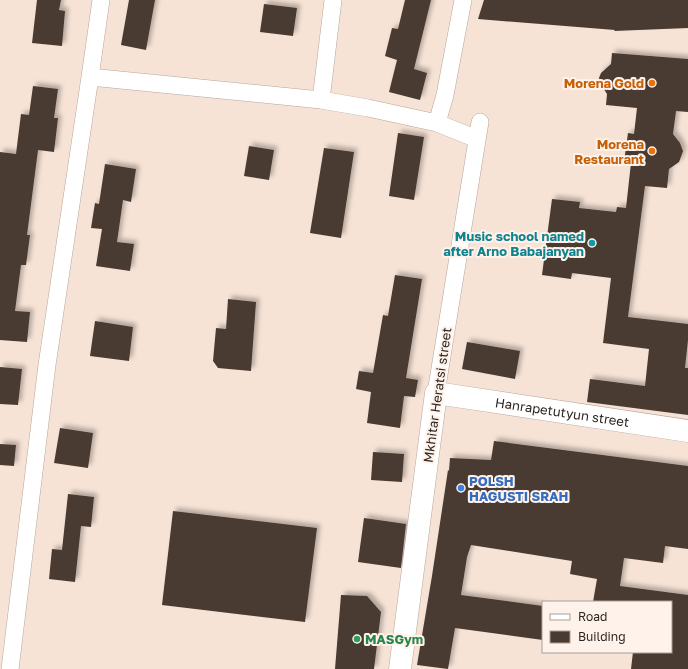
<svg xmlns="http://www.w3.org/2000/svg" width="688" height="669" font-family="'Golos Text',sans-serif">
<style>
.building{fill:#4a3a30;filter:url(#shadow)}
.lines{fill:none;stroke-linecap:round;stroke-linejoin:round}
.street-casing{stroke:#b8a599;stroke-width:18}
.secondary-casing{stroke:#b8a599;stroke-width:23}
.street{stroke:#fff;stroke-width:17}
.secondary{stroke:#fff;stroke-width:22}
.food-dot{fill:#e8710a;stroke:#fef2ea;stroke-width:1.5}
.culture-dot{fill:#0f9aa8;stroke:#fef2ea;stroke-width:1.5}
.shop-dot{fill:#3f7fe0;stroke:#fef2ea;stroke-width:1.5}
.leisure-dot{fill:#2e9e5b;stroke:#fef2ea;stroke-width:1.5}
.labels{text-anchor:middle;stroke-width:4;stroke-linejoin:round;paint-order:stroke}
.food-label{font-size:13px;font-weight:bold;fill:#c56008;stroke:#fef2ea;text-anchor:end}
.culture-label{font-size:13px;font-weight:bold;fill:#0d838f;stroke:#fef2ea;text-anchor:end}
.street-label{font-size:13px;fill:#2d2621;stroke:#fef2ea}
.shop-label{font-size:13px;font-weight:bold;fill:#366cbe;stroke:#fef2ea;text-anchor:start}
.leisure-label{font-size:13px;font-weight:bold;fill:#27864d;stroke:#fef2ea;text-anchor:start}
</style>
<defs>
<filter id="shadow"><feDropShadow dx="3.5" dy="-3.5" stdDeviation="2" flood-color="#0004"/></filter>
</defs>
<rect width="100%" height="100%" fill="#f7e3d6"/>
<path class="building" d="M 37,0 L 61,0 L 59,10 L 65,11 L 62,46 L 32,43 Z
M 129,0 L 155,0 L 146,50 L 121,45 Z
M 405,0 L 431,0 L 414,69 L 427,73 L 420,100 L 389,92 L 397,60 L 385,56 L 392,28 L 398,29 Z
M 484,0 L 688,0 L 688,28 L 614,31 L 615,30 L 478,19 Z
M 264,4 L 297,8 L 293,36 L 260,32 Z
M 612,53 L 688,59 L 688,112 L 676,111 L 673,134 L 680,143 L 683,151 L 682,154 L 679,162 L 669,169 L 667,188 L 645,186 L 628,317 L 688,324 L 688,340 L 685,368 L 688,368 L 688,415 L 587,402 L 590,379 L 645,386 L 649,349 L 603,343 L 611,278 L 572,273 L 571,279 L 542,275 L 552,199 L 580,202 L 579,208 L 616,212 L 617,207 L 626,208 L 631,163 L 624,162 L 628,133 L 634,134 L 637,108 L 606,105 L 607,94 L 600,83 L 599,78 L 601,73 L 611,64 Z
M 33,86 L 58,89 L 54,118 L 58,118 L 54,152 L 38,150 L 27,235 L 30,235 L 26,265 L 21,265 L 15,311 L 30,312 L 27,342 L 0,340 L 0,152 L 16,154 L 21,114 L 29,115 Z
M 398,133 L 424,137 L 414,200 L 389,196 Z
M 249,146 L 274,150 L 269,180 L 244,176 Z
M 324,148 L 354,152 L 341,238 L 310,233 Z
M 105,164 L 136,169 L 131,202 L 123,200 L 117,242 L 134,244 L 130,271 L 96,266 L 102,229 L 91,228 L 95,203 L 99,204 Z
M 395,275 L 422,279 L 406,378 L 418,380 L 415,397 L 404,396 L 400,428 L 367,423 L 371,392 L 356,389 L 359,371 L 373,373 L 383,315 L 388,316 Z
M 228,299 L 256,302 L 251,371 L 218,368 L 213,361 L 216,328 L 226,329 Z
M 95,321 L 133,327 L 129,361 L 90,356 Z
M 467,342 L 520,351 L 515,379 L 462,369 Z
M 0,367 L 22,369 L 18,405 L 0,404 Z
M 60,428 L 93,433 L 88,468 L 54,463 Z
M 494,441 L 688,466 L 688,549 L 665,546 L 663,563 L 624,558 L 620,586 L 688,595 L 688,669 L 631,669 L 633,652 L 671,652 L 671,602 L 593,602 L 597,579 L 570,574 L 572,561 L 471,545 L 467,557 L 461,595 L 543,606 L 543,640 L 455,628 L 448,669 L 417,665 L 432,576 L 448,470 L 449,471 L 450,458 L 491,460 Z
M 0,444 L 16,445 L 14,466 L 0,465 Z
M 373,452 L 404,454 L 402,482 L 371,480 Z
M 68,494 L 94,497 L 91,527 L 81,526 L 75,582 L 49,579 L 52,549 L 62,550 Z
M 173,511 L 317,528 L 305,622 L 162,605 Z
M 364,518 L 406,524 L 401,568 L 358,562 Z
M 341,595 L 367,596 L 381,612 L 374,669 L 335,669 Z"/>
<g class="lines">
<g class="street-casing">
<path id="street" d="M 90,77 L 101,0
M 321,100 L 333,0
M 437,123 L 445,95 L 463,0
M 436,393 L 480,122
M 10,669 L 47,365 L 90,77 L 321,100 L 368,108 L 437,123 L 477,139"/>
</g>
<g class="secondary-casing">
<g id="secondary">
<path id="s1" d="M 400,669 L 436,393 L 688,431"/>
</g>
</g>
<use href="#street" class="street"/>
<use href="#secondary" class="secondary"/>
</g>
<g class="food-dot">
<circle cx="652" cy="83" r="4"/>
<circle cx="652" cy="151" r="4"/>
</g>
<circle class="culture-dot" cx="592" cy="243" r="4"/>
<circle class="shop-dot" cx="461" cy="488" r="4"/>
<circle class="leisure-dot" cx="357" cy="639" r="4"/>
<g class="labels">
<g class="food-label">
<text x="644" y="88">Morena Gold</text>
<text x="644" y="149">Morena<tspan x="644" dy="15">Restaurant</tspan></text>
</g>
<g class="culture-label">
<text x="584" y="241">Music school named<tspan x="584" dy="15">after Arno Babajanyan</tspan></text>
</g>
<g class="street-label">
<text transform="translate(437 395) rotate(-82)" y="5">Mkhitar Heratsi street</text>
<text dy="5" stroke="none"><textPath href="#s1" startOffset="406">Hanrapetutyun street</textPath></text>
</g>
<g class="shop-label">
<text x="469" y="486">POLSH<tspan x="469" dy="15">HAGUSTI SRAH</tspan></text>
</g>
<g class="leisure-label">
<text x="365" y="644">MASGym</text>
</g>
</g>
<rect x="542" y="601" width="130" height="52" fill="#fef2ea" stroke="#aaa09a"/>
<rect x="550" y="614" width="20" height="6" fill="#ffffff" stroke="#aaa09a"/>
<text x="578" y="621" font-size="12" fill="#2d2621">Road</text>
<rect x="550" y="631" width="20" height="12" fill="#4a3a30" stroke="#aaa09a"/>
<text x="578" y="641" font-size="12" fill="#2d2621">Building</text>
</svg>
